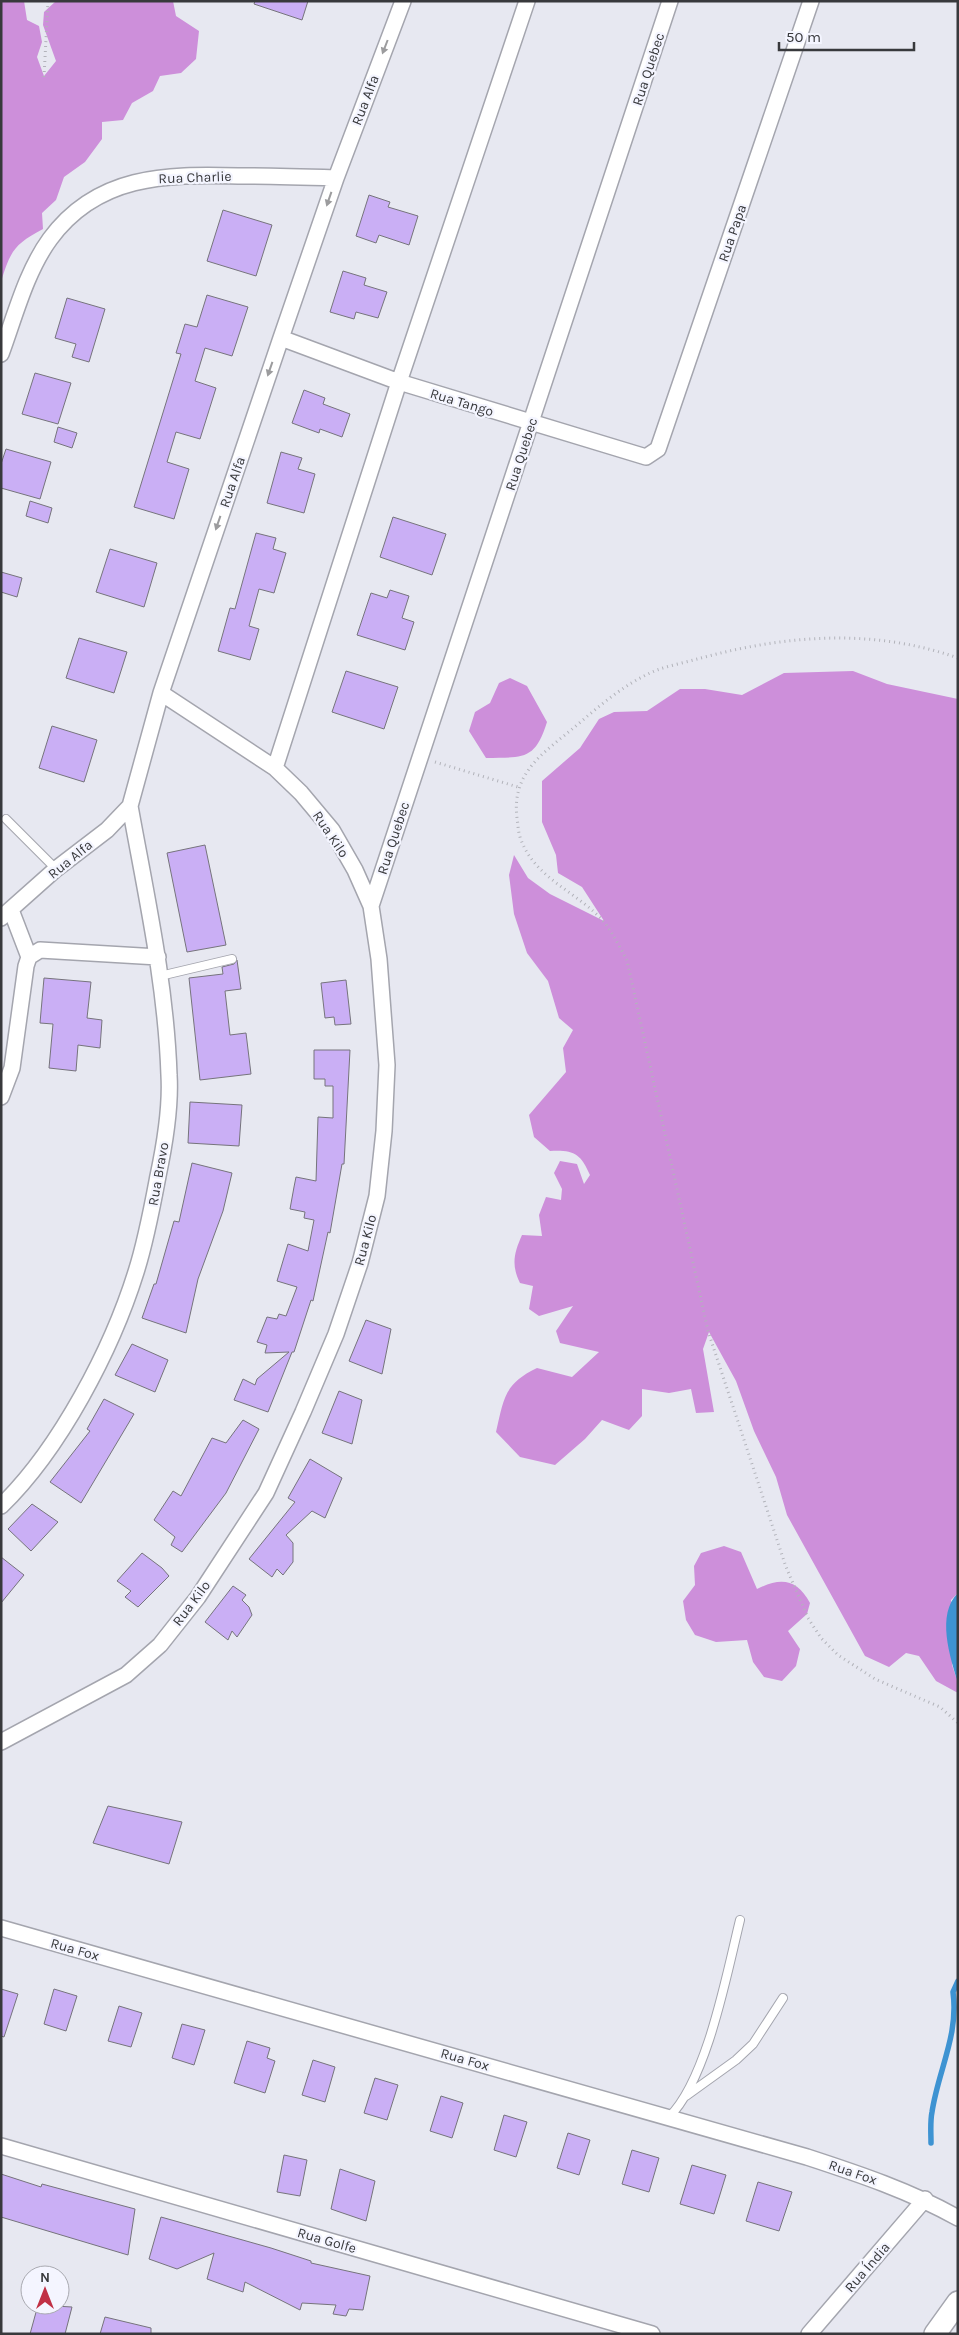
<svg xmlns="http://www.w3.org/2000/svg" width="959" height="2335" font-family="Karla,sans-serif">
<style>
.forest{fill:#cd8fda}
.water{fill:#3e93d2}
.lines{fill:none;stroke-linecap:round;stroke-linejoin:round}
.stream{stroke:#3e93d2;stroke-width:5.5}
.building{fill:#caaff5;stroke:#76747c}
.lane-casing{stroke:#a4a5ae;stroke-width:10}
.street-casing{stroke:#a4a5ae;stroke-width:18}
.secondary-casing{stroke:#a4a5ae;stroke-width:24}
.path{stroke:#b2b3ba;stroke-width:3;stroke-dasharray:1 4;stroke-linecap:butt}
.lane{stroke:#fff;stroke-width:8}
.street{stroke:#fff;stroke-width:15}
.secondary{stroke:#fff;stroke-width:21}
.oneway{fill:#9c9c9e}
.labels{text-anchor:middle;stroke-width:4.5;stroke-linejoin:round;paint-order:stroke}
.street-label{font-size:14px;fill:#38393c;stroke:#f4f5ff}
</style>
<rect width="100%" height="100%" fill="#e7e8f1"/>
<path class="forest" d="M 1,1 L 24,1 L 27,20 L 39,26 L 42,42 L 37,57 L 44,76 L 56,61 L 43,25 L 44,12 L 56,1 L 173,1 L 176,16 L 199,31 L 196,59 L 181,73 L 160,76 L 153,91 L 132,103 L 123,120 L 102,122 L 102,139 L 85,162 L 64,177 L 56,200 L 42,213 L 43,229 C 14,244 10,252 1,282 Z
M 853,671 L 887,684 L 958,699 L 958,1593 L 951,1600 L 952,1665 L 958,1683 L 958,1693 L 936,1681 L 919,1656 L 906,1653 L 889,1667 L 865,1656 L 787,1515 L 776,1477 L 754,1431 L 736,1381 L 709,1332 L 703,1349 L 714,1412 L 696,1413 L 691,1389 L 669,1393 L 642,1389 L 642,1416 L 629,1430 L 602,1420 L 585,1439 L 555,1465 L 520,1457 L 496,1432 C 504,1398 504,1384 537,1368 L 572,1377 L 599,1352 L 560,1343 L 556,1331 L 573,1306 L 539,1316 L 529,1309 L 533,1286 L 520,1283 C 511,1265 514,1253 522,1235 L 542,1236 L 539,1215 L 546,1197 L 561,1200 L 562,1189 L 554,1173 L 560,1161 L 577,1164 L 584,1184 L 590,1175 C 580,1153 574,1150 550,1151 L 534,1137 L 529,1115 L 566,1072 L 563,1048 L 573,1030 L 559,1018 L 548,981 L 527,953 L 514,914 L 509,875 L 514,855 L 528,878 L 550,894 L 604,921 L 582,887 L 558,873 L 556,855 L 542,822 L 542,781 L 580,748 L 599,719 L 614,712 L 647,711 L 680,689 L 705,689 L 742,695 L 784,673 Z
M 510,678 L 527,686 L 547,722 C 535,761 523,757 486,758 L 469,731 L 475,712 L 490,703 L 499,683 Z
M 724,1546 L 741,1552 L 757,1589 C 781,1577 797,1579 810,1603 L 807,1614 L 788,1631 L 800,1649 L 796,1666 L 782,1681 L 764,1677 L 753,1662 L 747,1640 L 716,1642 L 695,1635 L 686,1620 L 683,1601 L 695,1585 L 694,1566 L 701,1553 Z"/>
<path class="water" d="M 958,1593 L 958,1683 C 950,1657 936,1614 958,1593 Z"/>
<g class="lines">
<path class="stream" d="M 931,2143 C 931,2133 930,2122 932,2112 C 938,2071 959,2035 953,1992 L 958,1981"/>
</g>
<path class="building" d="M 255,1 L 308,1 L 302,20 L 254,4 Z
M 369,195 L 390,202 L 388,207 L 418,216 L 409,245 L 379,235 L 376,243 L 356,236 Z
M 223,210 L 272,225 L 256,276 L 207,261 Z
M 343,271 L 366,278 L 364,285 L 387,292 L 378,318 L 356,312 L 354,319 L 330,312 Z
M 207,295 L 248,307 L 232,356 L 205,348 L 195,381 L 216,388 L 200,439 L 176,432 L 167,462 L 189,469 L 174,519 L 134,507 L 181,354 L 176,353 L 185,324 L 197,327 Z
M 67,298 L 105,309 L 89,362 L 72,357 L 76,344 L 55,338 Z
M 35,373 L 71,383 L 58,424 L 22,414 Z
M 304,390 L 325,398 L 323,404 L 350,414 L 342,437 L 320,429 L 319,433 L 292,423 Z
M 58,427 L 77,433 L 72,448 L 54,442 Z
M 6,449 L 51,462 L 40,499 L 1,488 L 1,464 Z
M 281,452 L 302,458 L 298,469 L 315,474 L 304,513 L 267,503 Z
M 30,501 L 52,508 L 48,523 L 26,516 Z
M 393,517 L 446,534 L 432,575 L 380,557 Z
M 256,533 L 276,538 L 273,549 L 286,553 L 274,593 L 259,589 L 249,626 L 259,629 L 250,660 L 218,651 L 230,608 L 235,609 Z
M 110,549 L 157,563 L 144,607 L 96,592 Z
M 1,572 L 22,578 L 17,597 L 1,592 Z
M 390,590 L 409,596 L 402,618 L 414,622 L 405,650 L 357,635 L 371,593 L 387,598 Z
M 79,638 L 127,652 L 114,693 L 66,678 Z
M 346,671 L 398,687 L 384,729 L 332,712 Z
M 52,726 L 97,740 L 84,782 L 39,768 Z
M 205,845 L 226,945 L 187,952 L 167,853 Z
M 237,960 L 241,989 L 225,991 L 230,1035 L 246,1033 L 251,1074 L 200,1080 L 189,978 L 223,974 L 222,967 L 234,964 Z
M 44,978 L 91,982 L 87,1018 L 102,1020 L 100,1048 L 78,1045 L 76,1071 L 49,1068 L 53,1024 L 40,1023 Z
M 346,980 L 351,1024 L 335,1025 L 334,1017 L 325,1018 L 321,983 Z
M 314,1050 L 350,1050 L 344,1164 L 342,1164 L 330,1233 L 328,1232 L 313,1301 L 311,1300 L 294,1352 L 292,1352 L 268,1412 L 234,1400 L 243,1379 L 255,1385 L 257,1379 L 289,1352 L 265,1353 L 267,1345 L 257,1342 L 267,1317 L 277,1319 L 279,1314 L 286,1316 L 297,1287 L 277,1281 L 288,1244 L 308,1251 L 314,1220 L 304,1218 L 305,1212 L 290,1209 L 294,1187 L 296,1177 L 316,1181 L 318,1117 L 333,1118 L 333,1086 L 325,1086 L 325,1079 L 314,1079 Z
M 190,1102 L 242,1105 L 239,1146 L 188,1143 Z
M 192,1163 L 232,1173 L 223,1211 L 198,1279 L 186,1333 L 142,1318 L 154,1284 L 156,1284 L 174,1221 L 179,1222 Z
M 366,1320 L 391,1329 L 382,1374 L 349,1361 Z
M 132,1344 L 168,1360 L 155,1392 L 115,1375 Z
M 339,1391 L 362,1400 L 352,1444 L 322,1433 Z
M 104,1399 L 134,1414 L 81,1503 L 50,1482 L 90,1431 L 87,1429 Z
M 243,1420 L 259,1429 L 226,1493 L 182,1552 L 171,1545 L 175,1537 L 154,1520 L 173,1491 L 181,1496 L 212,1438 L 226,1443 Z
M 310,1459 L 342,1478 L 325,1518 L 312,1511 L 286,1535 L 293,1543 L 293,1562 L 283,1575 L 277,1569 L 272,1577 L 249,1559 L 295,1502 L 288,1498 Z
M 32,1504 L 58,1522 L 31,1551 L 8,1529 Z
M 142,1553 L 162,1568 L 169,1576 L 138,1607 L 125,1597 L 131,1591 L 117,1581 Z
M 1,1557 L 24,1575 L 1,1603 Z
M 233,1586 L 246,1595 L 242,1600 L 249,1607 L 252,1615 L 237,1637 L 232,1631 L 228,1640 L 205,1622 Z
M 108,1806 L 182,1822 L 169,1864 L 93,1843 Z
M 1,1989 L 18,1994 L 4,2037 L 1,2036 Z
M 54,1989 L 77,1996 L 66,2031 L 44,2024 Z
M 119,2006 L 142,2013 L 131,2047 L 108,2041 Z
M 182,2024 L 205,2030 L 194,2065 L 172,2058 Z
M 247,2041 L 270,2048 L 267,2058 L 275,2061 L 265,2093 L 234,2083 Z
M 313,2060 L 335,2067 L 325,2102 L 302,2095 Z
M 375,2078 L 398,2085 L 387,2120 L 364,2113 Z
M 441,2096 L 463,2103 L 452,2138 L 430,2131 Z
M 504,2115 L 527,2122 L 516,2157 L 494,2150 Z
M 568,2133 L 590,2140 L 579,2175 L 557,2168 Z
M 632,2150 L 659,2158 L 649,2192 L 622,2184 Z
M 284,2155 L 307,2160 L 300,2196 L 277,2192 Z
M 692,2165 L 726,2175 L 714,2214 L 680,2204 Z
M 340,2169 L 375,2181 L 366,2221 L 331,2209 Z
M 1,2174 L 41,2187 L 42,2184 L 135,2209 L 128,2255 L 1,2217 Z
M 758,2182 L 792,2192 L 779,2231 L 746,2221 Z
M 161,2217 L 271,2248 L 311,2261 L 311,2263 L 370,2276 L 363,2310 L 349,2309 L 346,2316 L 333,2314 L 336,2305 L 302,2303 L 300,2310 L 245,2282 L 243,2292 L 207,2279 L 214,2253 L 177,2269 L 149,2259 Z
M 38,2305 L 72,2307 L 65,2334 L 30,2334 Z
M 105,2317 L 151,2328 L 151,2334 L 100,2334 Z"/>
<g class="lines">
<g class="lane-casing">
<path id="lane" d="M 6,819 L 56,869
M 160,976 L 232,959
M 686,2096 L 736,2060 L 753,2044 L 783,1998
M 669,2117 C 707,2080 727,1973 740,1920"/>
</g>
<g class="street-casing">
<path id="street" d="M 281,338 L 399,382 L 646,457 L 658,449 L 811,1
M 1,354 C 15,316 26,272 50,239 C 97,175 165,174 238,176 C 270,176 303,177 336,178
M 275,768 L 399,382 L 527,1
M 371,906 L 670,1
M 11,910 L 29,957
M 1,918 L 56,869 L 107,830 L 130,806 L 161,693 L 281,338 L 336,178 L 403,1
M 1,1097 L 12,1068 L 26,966 L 29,957 L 40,950 L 158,957
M 1,1506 C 60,1449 112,1349 136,1272 C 146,1241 152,1208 158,1176 C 165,1143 171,1108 169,1075 C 166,984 146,895 130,806
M 1,1742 L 126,1675 L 160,1645 L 198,1597 L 266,1493 L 303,1412 L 336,1334 L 360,1263 L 377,1196 L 384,1131 L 387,1065 L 379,959 L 371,906 L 355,870 L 332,830 L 301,793 L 275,768 L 161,693
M 1,1928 L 807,2157 C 859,2174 910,2191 958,2218
M 1,2146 L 652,2334
M 809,2334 L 925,2199"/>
</g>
<g class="secondary-casing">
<path id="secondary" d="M 935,2334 L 958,2302"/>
</g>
<path class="path" d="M 44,77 L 48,1
M 958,658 C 873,628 787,635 701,658 C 687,662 671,665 657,670 C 622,684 593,712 565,735 C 536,758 512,778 517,818 C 518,824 518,831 520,837 C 534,879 577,891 604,922 C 613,933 620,948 627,960 L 708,1331 L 786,1567 L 808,1618 L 821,1638 L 838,1655 L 875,1679 L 940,1707 L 958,1723
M 435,762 L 518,787"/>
<use href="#lane" class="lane"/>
<use href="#street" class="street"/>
<use href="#secondary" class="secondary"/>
</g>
<defs><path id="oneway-solid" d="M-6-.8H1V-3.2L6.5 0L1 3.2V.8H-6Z" transform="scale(1.25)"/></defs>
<g class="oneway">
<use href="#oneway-solid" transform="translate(385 47) rotate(111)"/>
<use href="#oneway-solid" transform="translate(329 199) rotate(109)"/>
<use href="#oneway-solid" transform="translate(270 369) rotate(109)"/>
<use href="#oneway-solid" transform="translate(218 523) rotate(109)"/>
</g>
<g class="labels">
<g class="street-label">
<text transform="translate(648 69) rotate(-72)" y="5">Rua Quebec</text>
<text transform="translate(365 100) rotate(-69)" y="5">Rua Alfa</text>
<text transform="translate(195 177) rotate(-2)" y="5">Rua Charlie</text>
<text transform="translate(732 233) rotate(-71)" y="5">Rua Papa</text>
<text transform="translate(462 402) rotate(17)" y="5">Rua Tango</text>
<text transform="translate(521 454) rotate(-72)" y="5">Rua Quebec</text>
<text transform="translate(232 482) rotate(-71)" y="5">Rua Alfa</text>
<text transform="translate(331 834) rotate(56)" y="5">Rua Kilo</text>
<text transform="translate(393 838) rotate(-72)" y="5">Rua Quebec</text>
<text transform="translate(70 859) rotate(-39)" y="5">Rua Alfa</text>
<text transform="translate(158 1174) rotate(-80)" y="5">Rua Bravo</text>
<text transform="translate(365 1240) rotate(-75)" y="5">Rua Kilo</text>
<text transform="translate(191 1603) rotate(-53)" y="5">Rua Kilo</text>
<text transform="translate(75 1949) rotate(16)" y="5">Rua Fox</text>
<text transform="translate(465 2059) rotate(16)" y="5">Rua Fox</text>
<text transform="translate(853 2172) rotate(19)" y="5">Rua Fox</text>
<text transform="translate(327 2240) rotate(16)" y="5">Rua Golfe</text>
<text transform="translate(867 2267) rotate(-49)" y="5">Rua Índia</text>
</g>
</g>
<rect width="959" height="2335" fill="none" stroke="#38393c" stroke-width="5"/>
<g transform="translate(45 2290)"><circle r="24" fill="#f4f5ff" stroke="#a9aab1"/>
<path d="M0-4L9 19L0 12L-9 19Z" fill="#c13045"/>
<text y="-8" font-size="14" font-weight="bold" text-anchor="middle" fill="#38393c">N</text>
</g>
<path d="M779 42v8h135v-8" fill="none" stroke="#38393c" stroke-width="2.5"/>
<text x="786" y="42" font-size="15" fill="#38393c" stroke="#f4f5ff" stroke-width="4" paint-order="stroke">50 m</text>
</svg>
